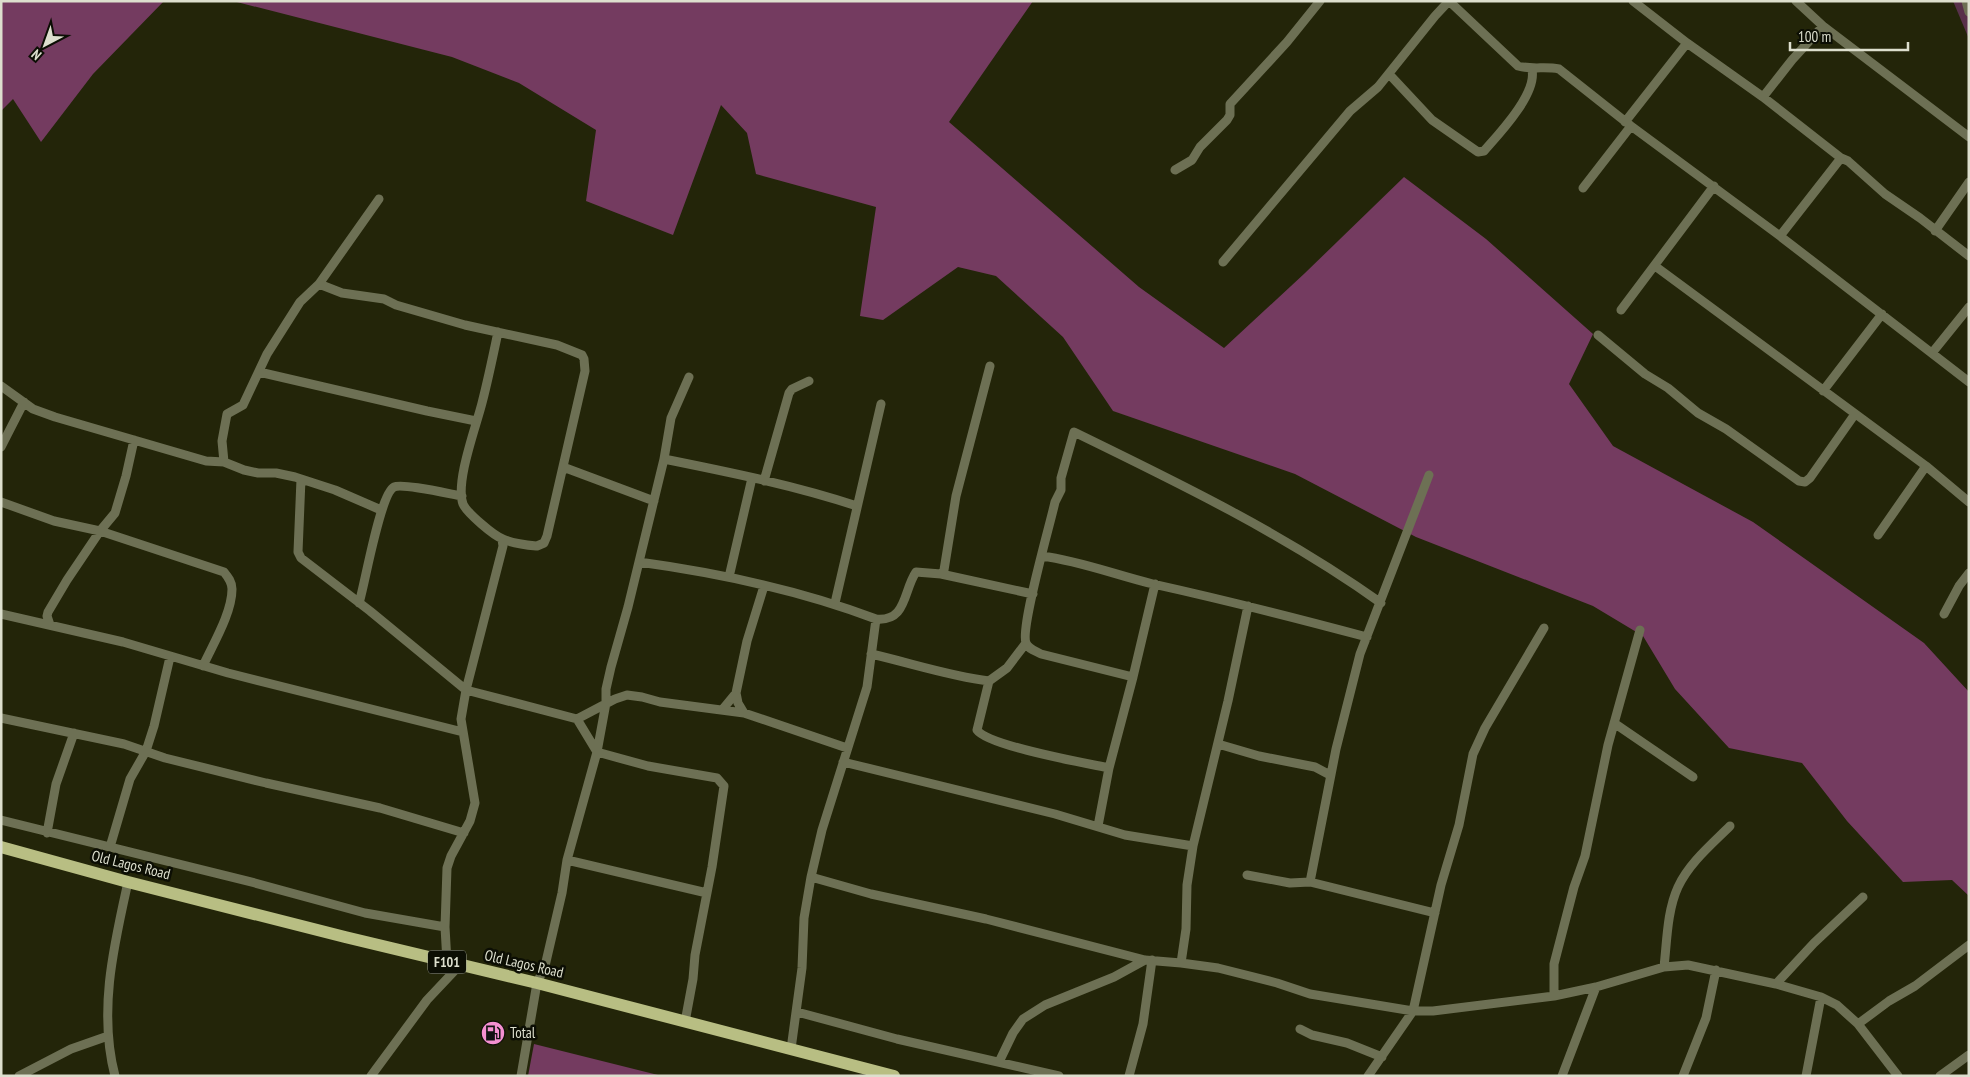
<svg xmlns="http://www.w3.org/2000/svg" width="1970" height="1077" font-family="'PT Sans Narrow',sans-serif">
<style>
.green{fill:#58314a}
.forest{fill:#743b60}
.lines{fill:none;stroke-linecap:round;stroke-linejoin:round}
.street{stroke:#6d7054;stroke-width:9}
.primary{stroke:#b8be83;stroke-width:12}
.labels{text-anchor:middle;stroke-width:5;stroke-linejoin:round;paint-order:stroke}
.shield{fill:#0c0e04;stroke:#9ea091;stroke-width:1}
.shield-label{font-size:14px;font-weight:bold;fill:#dddfce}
.street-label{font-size:15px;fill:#dddfce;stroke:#0c0e04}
.poi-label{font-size:15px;fill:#dddfce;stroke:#0c0e04;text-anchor:start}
</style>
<rect width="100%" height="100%" fill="#232509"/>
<path class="green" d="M 1953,1 L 1969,1 L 1969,39 Z"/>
<path class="forest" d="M 1,1 L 164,1 L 93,74 L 41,142 L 13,99 L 1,111 Z
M 233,1 L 1033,1 L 949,122 L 1139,287 L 1224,348 L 1305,273 L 1404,177 L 1486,239 L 1593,334 L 1569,384 L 1613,446 L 1753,522 L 1924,643 L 1969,692 L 1969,896 L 1952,880 L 1903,882 L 1847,821 L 1802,763 L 1729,748 L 1675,689 L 1643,636 L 1593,606 L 1416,537 L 1295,474 L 1113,411 L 1063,337 L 996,276 L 958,267 L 883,320 L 860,316 L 876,207 L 756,174 L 747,133 L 721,105 L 673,235 L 586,201 L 596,130 L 519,83 L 452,57 Z
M 534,1044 L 662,1076 L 528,1076 Z"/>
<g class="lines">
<path class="street" d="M 1449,1 L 1518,66 C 1533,70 1545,66 1559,69 L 1631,126 L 1780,236 L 1969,382
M 1633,1 L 1687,43 L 1763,97 L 1841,158 L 1848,161 L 1885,194 L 1920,218 L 1969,256
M 1796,1 L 1823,26 L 1969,137
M 1966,1 L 1969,12
M 1389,74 L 1432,120 L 1478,152 L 1484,151 C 1499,134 1537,94 1532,70
M 1763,97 L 1792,60 L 1823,26
M 1625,122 L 1687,43
M 1175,170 L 1192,160 L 1200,147 L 1227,120 L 1230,115 L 1230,104 L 1287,42 L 1320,1
M 1583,188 L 1631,126
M 1935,231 L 1969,182
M 1780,236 L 1841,158
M 1223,262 L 1350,111 L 1378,87 L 1435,16 L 1449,1
M 1655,266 L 1926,466 L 1969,502
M 319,284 L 342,293 L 384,299 L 396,305 L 465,325 L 557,345 L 582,355 L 584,359 L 585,371 L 547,536 L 544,543 L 537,546 C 526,545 514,544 503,539 C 494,536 467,513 463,504 C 455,482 476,427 482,403 C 488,380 493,356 498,332
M 1621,310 L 1714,186
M 1598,335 L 1645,374 L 1668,388 L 1698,413 L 1726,429 L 1799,481 L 1805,482 L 1810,478 L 1855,414
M 1932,353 L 1969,307
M 259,372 L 427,411 L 476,421
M 1,386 L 33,409 L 55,417 L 206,461 L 224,462 L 244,470 L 258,473 L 276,473 L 295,477 L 335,490 L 381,510
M 1823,391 L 1882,314
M 1,447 L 24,402
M 664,459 C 728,472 794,485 857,506
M 224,462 L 222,441 L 227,414 L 243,405 L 267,354 L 300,302 L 319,284 L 379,199
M 563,467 L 654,501
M 301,479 L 298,552 L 301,558 L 370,611 L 466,690 L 577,719 L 615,699 L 627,695 L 642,697 L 660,702 L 744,713 L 847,748
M 764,481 L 789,393 L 792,389 L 809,381
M 1,502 L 54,521 L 100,531 L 224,572 C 228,577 232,582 232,589 C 232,613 213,644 203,666
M 1878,535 L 1926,466
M 1042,556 C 1080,561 1116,575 1153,584 C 1225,600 1296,618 1367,637
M 639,562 C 719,573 800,590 876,619 C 907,622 903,591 916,572 L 941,574 L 944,570 L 956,496 L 990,366
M 941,574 L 1033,594
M 729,577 L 752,478
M 359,603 C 365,584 380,494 394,487 C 402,483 450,494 462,496
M 835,603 L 881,404
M 1,614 L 123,642 L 228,673 L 463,732
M 1944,614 L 1959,586 L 1969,573
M 50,625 L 47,616 L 48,612 L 67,580 L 100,531 L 115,513 L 126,476 L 134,440
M 871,654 C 911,663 949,676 989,681 L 1007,668 L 1026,643
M 1133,677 L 1041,654 C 1036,651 1028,649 1026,643 C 1020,628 1050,525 1055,502 L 1061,490 L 1061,478 L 1074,432 C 1179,483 1286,535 1381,603
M 989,681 L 978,726 L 977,730 C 988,746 1085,763 1109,768
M 722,710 L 736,693
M 744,713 L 738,703 L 736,693 L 747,641 L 764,586
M 1,718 L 124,744 L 165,758 L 266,783 L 380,808 L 464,833
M 577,719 L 597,752 L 648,766 L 717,778 L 724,786 L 712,867 L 695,955 L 693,979 L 685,1022
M 1614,723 L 1693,777
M 1218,744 L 1259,756 L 1315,767 L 1330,775
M 843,762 L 1055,814 L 1125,835 L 1193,846
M 1,820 L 255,883 L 365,913 L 445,927
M 1098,826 L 1109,768 L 1133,677 L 1155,584
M 47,833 L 56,784 L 74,733
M 110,847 L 130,779 L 146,751 L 154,726 L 170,657
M 567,860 L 707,893
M 1247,875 L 1290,883 L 1310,882 L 1435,913
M 811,877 L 871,894 L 986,919 L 1145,960 L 1181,963 L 1218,968 L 1277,983 L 1310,994 L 1413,1011 L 1433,1011 L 1554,996 L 1596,987 L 1664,967 L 1688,965 L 1776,984 L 1821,997 L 1837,1005 L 1858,1024 L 1898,1076
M 1310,882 L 1336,749 L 1360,654 L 1429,475
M 447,962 L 445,927 L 447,868 L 451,856 L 470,821 L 475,803 L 461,719 L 466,690 L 503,546 L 502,539
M 1181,963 L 1186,929 L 1187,885 L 1193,846 L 1228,701 L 1248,606
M 1664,967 C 1667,941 1667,911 1678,887 C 1689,863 1712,844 1730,826
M 1776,984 L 1814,943 L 1863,897
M 1554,996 L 1554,964 L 1574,887 L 1585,856 L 1608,745 L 1640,630
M 797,1012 L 897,1039 L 1059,1076
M 1858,1024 L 1889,1001 L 1915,986 L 1969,945
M 1300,1029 L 1312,1035 L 1347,1043 L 1382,1057
M 791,1049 L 802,968 L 804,918 L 811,877 L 822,830 L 867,687 L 876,619
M 999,1062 L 1013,1033 L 1023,1019 L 1045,1005 L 1114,977 L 1145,960
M 19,1076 L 71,1049 L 108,1036
M 115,1076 C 98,1011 114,945 128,882
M 371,1076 L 427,1000 L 460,965
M 521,1076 L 537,983 L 545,966 L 562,893 L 567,860 L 597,752 L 606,703 L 606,689 L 611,667 L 628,607 L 664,459 L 671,418 L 689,377
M 1129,1076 L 1143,1024 L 1152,960
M 1368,1076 L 1413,1011 L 1441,885 L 1459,825 L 1473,754 L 1485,728 L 1544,628
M 1562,1076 L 1596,987
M 1683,1076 L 1706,1018 L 1716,970
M 1806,1076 L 1821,997
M 1940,1076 L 1969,1055"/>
<path class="primary" d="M 1,847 L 128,882 L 345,937 L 537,983 L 894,1076"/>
</g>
<defs>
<g id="fuel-disc" transform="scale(1.25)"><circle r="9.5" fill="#f590d1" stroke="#0c0e04"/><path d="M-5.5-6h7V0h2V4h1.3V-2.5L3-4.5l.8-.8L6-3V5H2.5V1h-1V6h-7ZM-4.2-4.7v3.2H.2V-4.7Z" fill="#111"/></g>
</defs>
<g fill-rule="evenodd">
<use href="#fuel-disc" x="493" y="1033"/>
</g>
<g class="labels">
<rect class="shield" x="428" y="950.5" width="38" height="23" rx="4"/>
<g class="shield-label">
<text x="447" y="967">F101</text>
</g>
<g class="street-label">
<text transform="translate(131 865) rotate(14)" y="5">Old Lagos Road</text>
<text transform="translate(524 964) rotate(13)" y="5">Old Lagos Road</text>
</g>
<g class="poi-label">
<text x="510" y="1038">Total</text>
</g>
</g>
<rect width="1970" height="1077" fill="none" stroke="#dddfce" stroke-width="5"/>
<g transform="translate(45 45) rotate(221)" stroke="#0c0e04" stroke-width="4" paint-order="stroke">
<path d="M0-4L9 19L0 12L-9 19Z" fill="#dddfce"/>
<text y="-8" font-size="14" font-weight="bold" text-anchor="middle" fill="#dddfce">N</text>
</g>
<path d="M1790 42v8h118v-8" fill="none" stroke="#dddfce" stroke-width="2.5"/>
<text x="1798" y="42" font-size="15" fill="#dddfce" stroke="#0c0e04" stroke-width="4" paint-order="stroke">100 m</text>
</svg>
